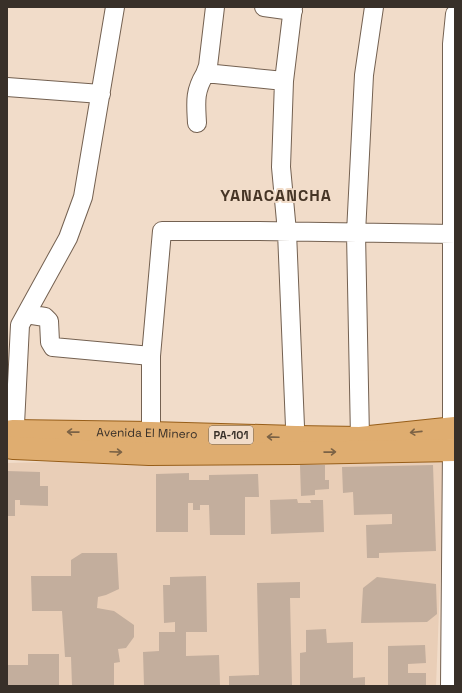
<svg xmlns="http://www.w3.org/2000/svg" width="462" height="693" font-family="'Space Grotesk',sans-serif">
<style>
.built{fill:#e9ceb7}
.building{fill:#c3ae9d}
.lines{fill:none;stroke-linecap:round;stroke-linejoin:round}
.minor-casing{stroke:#746151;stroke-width:20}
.major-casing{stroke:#975e19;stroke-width:24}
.minor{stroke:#fff;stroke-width:18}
.major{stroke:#dfad70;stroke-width:22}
.oneway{stroke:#7b6245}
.labels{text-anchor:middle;stroke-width:4;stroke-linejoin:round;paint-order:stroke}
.shield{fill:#f1dcc9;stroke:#706459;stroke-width:1}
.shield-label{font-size:11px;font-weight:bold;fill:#383029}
.street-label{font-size:12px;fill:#383029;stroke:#f1dcc9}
.district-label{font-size:16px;font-weight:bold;letter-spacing:1px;fill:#463526;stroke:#f1dcc9}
</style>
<rect width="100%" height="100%" fill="#f1dcc9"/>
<path class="built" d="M 445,459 L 436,686 L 7,686 L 7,463 L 82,461 Z"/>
<path class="building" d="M 300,465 L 325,465 L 325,480 L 329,480 L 329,489 L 315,490 L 315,495 L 301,496 Z
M 433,465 L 436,551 L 379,553 L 379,558 L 367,558 L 366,525 L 392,524 L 392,514 L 354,515 L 353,492 L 343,493 L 342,467 Z
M 7,471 L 40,472 L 40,486 L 48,486 L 48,506 L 20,505 L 20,500 L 15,500 L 15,516 L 7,516 Z
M 189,473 L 189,480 L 209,480 L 209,475 L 258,474 L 259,497 L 245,497 L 245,535 L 210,535 L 209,505 L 200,505 L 200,510 L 193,510 L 193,503 L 188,503 L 188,532 L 156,532 L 156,474 Z
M 297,499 L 298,503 L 311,503 L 310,500 L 323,500 L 324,532 L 271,534 L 270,500 Z
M 82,553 L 117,553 L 119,589 L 106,595 L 98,597 L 97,608 L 114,611 L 134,625 L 134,637 L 126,648 L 118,649 L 120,662 L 114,663 L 114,686 L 72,686 L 71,657 L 65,657 L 62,611 L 32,611 L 31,576 L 71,576 L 71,560 Z
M 206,576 L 207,632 L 186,632 L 186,656 L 219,655 L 220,686 L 144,686 L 143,652 L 159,651 L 159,632 L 175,632 L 175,622 L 164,623 L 163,585 L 170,585 L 170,577 Z
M 377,577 L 436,584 L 437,614 L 427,622 L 361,623 L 363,588 Z
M 300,582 L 300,598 L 290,598 L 292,686 L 229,686 L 229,676 L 259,675 L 257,583 Z
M 326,629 L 327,643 L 353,642 L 353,678 L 365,677 L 365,686 L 300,686 L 300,653 L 306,652 L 306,630 Z
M 425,645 L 426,663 L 408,664 L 408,673 L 426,673 L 426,686 L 388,686 L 388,646 Z
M 28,654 L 59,654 L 59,686 L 7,686 L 7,665 L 28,665 Z"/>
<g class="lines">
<g class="minor-casing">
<path id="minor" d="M 215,7 L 208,66 L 205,74 L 215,74 L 284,81
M 264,7 L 293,11
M 293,7 L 284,81 L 281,167 L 287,232 L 296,451
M 7,87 L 101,94
M 197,123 C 196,103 194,92 205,74
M 26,314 L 45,317 L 49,321 L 50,342 L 53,347 L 151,356
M 360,438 L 356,233 L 364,75 L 374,7
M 14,444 L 20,325 L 68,238 L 83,197 L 115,7
M 150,447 L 151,433 L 151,356 L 162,231 L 259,231 L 455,234
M 450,686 L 452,450 L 452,44 L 455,14"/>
</g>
<g class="major-casing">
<g id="major">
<path id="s1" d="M 7,432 L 14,431 L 151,433 L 296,437 L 360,438 L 455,428"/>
<path d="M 7,447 L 14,448 L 149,454 L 296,453 L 455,450"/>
</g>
</g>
<use href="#minor" class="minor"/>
<use href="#major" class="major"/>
</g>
<defs><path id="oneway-shaft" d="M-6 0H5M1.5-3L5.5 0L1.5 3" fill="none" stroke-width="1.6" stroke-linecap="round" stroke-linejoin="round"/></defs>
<g class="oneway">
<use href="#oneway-shaft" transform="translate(73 432) rotate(-179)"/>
<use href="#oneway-shaft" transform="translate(416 432) rotate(174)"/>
<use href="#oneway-shaft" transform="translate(273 437) rotate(-178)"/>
<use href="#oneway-shaft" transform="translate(116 452) rotate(2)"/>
<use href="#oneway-shaft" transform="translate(330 452) rotate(-1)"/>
</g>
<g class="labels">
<rect class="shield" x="209" y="426" width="44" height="18" rx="3"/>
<g class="shield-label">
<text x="231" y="439">PA-101</text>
</g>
<g class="street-label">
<text dy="4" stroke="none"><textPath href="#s1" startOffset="140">Avenida El Minero</textPath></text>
</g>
<g class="district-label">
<text x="276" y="201">YANACANCHA</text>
</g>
</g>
<rect width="462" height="693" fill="none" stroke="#383029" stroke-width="16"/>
</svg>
